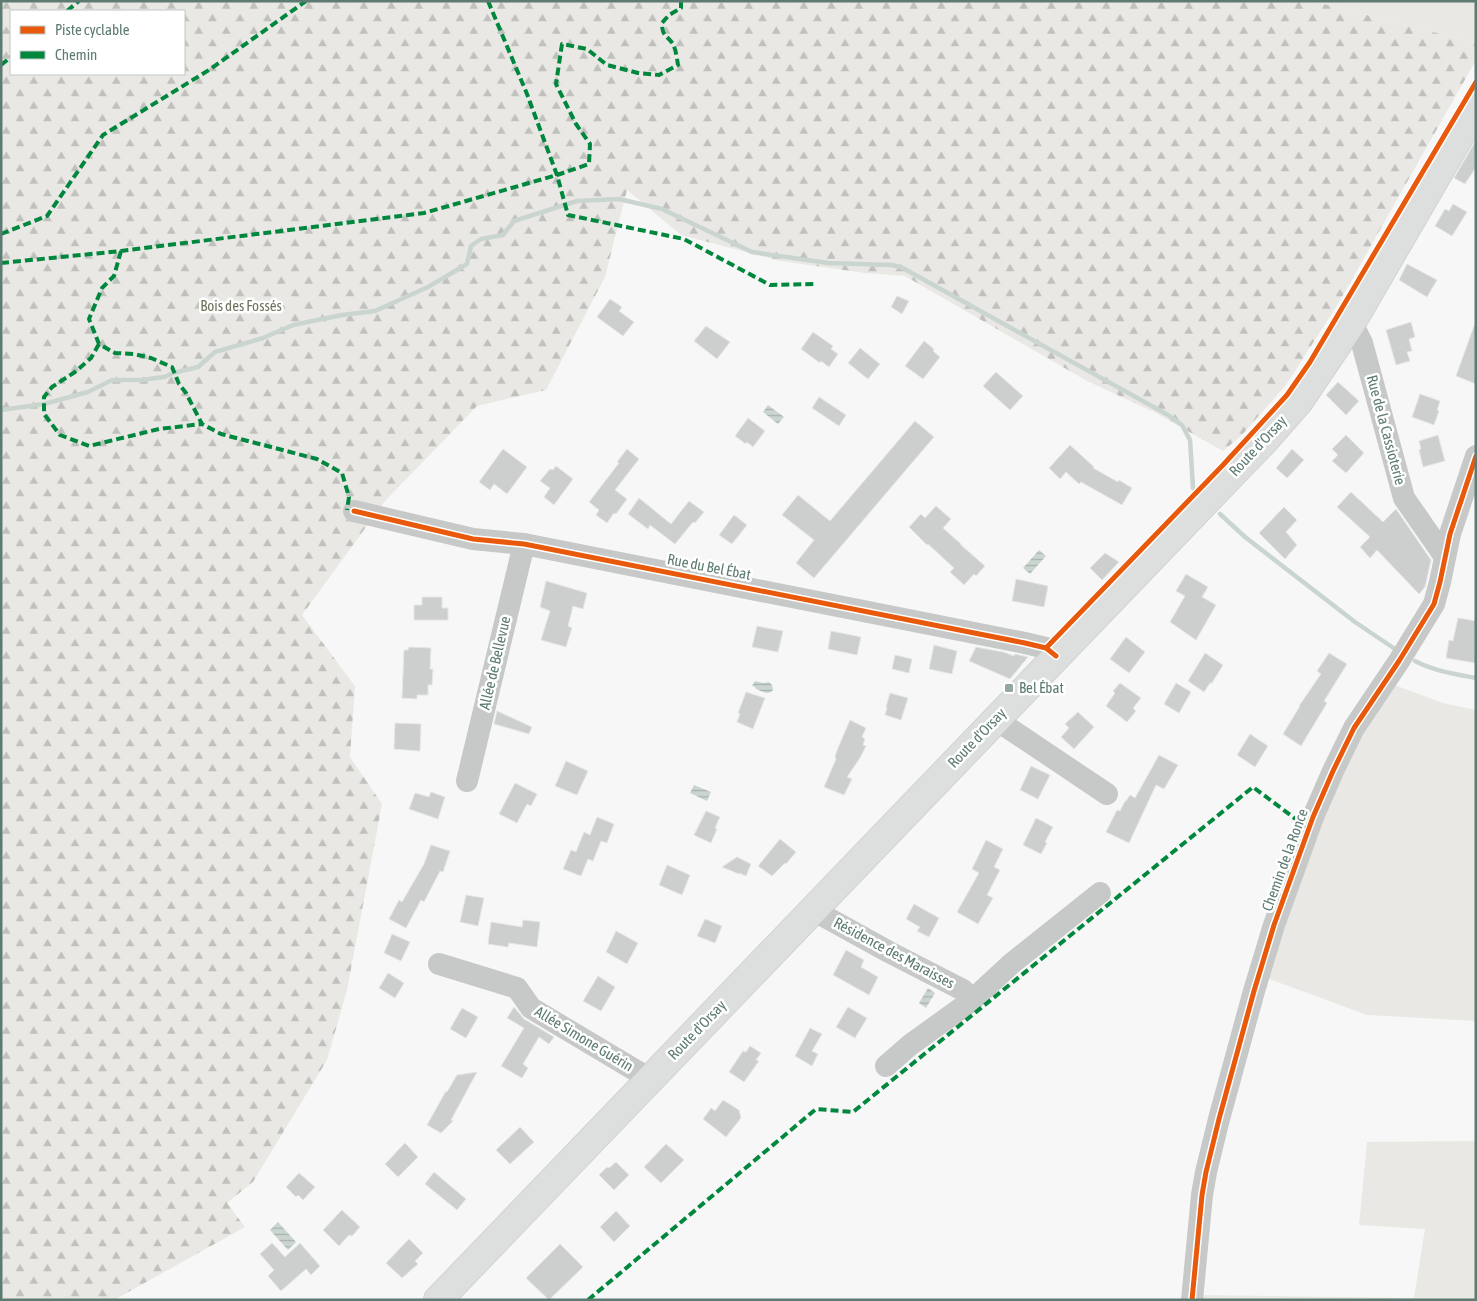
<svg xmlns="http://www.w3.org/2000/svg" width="1477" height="1301" font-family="'Asap Condensed',sans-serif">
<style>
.grass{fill:#e9e8e4}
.forest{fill:url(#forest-firs);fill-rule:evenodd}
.water{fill:url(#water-rules)}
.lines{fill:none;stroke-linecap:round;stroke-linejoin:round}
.stream{stroke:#cad5d0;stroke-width:4.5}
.building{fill:#cccfce;stroke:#e6e6e6}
.major-casing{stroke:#d1d3d2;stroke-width:30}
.minor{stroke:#c6c9c8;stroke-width:22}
.major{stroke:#dddede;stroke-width:28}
.quiet{stroke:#00873e;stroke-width:4;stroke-dasharray:8 4;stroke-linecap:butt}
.cycleway-casing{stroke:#fff;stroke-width:8}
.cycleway{stroke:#e8590c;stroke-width:5}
.poi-dot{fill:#94a6a1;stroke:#fff;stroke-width:2}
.labels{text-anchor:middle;stroke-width:5;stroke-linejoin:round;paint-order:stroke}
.park-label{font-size:15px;fill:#71735e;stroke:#fff}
.street-label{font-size:15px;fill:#5e7b73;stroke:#fff}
.poi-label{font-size:15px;fill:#5e7b73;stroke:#fff;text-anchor:start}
</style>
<defs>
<pattern id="forest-firs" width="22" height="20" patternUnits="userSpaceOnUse" patternTransform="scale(1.25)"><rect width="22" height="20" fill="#e9e8e4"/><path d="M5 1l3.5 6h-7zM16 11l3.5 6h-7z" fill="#c0c1bd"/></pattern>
<pattern id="water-rules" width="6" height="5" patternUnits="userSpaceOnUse" patternTransform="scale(1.25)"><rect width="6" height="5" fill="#cad5d0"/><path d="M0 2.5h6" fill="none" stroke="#a7b2ad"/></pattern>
</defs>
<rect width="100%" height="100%" fill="#f7f7f7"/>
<path class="grass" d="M 1312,1 L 1476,1 L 1476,43 Z
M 1389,683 L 1443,703 L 1476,710 L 1476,1021 L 1367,1015 L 1261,976 L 1325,801 Z
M 1476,1141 L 1476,1300 L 1200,1300 L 1200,1295 L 1414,1298 L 1425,1229 L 1359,1225 L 1367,1142 Z"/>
<path class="forest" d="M 1,1 L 1312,1 L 1476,43 L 1476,60 L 1338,304 L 1286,385 L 1241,436 L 1223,451 L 1154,412 L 1087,381 L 905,276 L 865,273 L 780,261 L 681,235 L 627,190 L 605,277 L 546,390 L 477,406 L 385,501 L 302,615 L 355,686 L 350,757 L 382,804 L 347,990 L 327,1060 L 253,1182 L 227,1203 L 245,1227 L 114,1300 L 1,1300 ZM 11,11 L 184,11 L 184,74 L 11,74 Z"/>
<path class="water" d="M 768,405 L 784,417 L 778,424 L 763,412 Z
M 1039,550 L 1046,556 L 1030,574 L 1023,568 Z
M 755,681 L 763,683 L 769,682 L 772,685 L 773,690 C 768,696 762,691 756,689 L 755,687 L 752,686 Z
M 694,785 L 711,792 L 707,801 L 690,793 Z
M 928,988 L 935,993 L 926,1008 L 919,1003 Z
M 278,1222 L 296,1242 L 288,1250 L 270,1230 Z"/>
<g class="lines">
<path class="stream" d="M 1,410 L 44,404 L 88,392 L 112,380 L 141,380 L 164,377 L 173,373 L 198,367 L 215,352 L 263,338 L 293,325 L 342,315 L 375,311 L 428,287 L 467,264 L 471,246 L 481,239 L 503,235 L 514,221 L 577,201 L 619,199 L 662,209 L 752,252 L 828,263 L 891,265 L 901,267 L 1168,415 L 1182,425 L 1190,440 L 1193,488
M 1220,514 L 1245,537 L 1355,622 L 1395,649
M 1415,661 C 1434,671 1455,674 1476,678"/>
</g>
<path class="building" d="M 1476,140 L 1476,167 L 1465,184 L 1454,178 Z
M 1453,204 L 1467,212 L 1452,236 L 1435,226 L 1445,209 L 1449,211 Z
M 1407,264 L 1437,280 L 1427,297 L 1399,280 Z
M 897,296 L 909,301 L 902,314 L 891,307 Z
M 610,299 L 622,307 L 619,311 L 634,322 L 623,336 L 597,317 Z
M 1411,322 L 1415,337 L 1409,339 L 1412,351 L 1407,352 L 1410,361 L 1396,365 L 1386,330 Z
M 706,326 L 730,342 L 717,359 L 694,341 Z
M 1474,326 L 1476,326 L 1476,384 L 1456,376 Z
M 813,332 L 833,346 L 831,349 L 838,354 L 829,367 L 821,361 L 820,363 L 801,349 Z
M 924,341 L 934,349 L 933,351 L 940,357 L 923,379 L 905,366 Z
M 860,348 L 880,364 L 868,379 L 848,363 Z
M 996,372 L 1023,396 L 1010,410 L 983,386 Z
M 1338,382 L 1359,401 L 1346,415 L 1326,395 Z
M 1420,394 L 1440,401 L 1437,410 L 1439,411 L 1434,425 L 1412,417 Z
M 819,397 L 846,415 L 839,426 L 812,408 Z
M 748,418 L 765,431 L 753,447 L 747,442 L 746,444 L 735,436 Z
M 915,421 L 934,437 L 814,578 L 796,563 L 814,540 L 782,515 L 798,495 L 830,521 Z
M 1346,435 L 1364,453 L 1346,473 L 1332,461 L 1338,455 L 1332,449 Z
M 1438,435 L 1445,461 L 1423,467 L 1419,450 L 1421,449 L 1419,441 Z
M 1070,445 L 1094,467 L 1093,468 L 1118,482 L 1119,480 L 1132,488 L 1122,505 L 1081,482 L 1079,484 L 1066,472 L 1060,479 L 1049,468 Z
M 503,449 L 527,467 L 507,494 L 494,484 L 490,490 L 479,482 Z
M 627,449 L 639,459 L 615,490 L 627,499 L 616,514 L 614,513 L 607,523 L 596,515 L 599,510 L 589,502 L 619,463 L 617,462 Z
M 1292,449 L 1304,460 L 1287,478 L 1276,468 Z
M 556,466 L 573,479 L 554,505 L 544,497 L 550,488 L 540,481 L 550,469 L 553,470 Z
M 1351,492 L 1383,522 L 1396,509 L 1431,560 L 1425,587 L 1419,594 L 1377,550 L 1370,558 L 1360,547 L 1370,537 L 1337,507 Z
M 639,498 L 671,524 L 689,501 L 704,512 L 695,523 L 693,522 L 675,544 L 650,525 L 648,529 L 628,514 Z
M 936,506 L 951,519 L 943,528 L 961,544 L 961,545 L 985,566 L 976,576 L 974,574 L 964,585 L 950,572 L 954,568 L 928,544 L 927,545 L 909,527 L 921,514 L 925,518 Z
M 1284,507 L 1297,520 L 1286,532 L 1297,545 L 1285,559 L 1259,533 Z
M 734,515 L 747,525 L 732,544 L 719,535 Z
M 1105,553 L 1119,562 L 1102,580 L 1090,568 Z
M 1186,574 L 1208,587 L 1202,597 L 1216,605 L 1196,640 L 1170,622 L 1185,596 L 1176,591 Z
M 1016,579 L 1048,586 L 1044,607 L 1012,601 Z
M 546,581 L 587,593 L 583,609 L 573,606 L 568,626 L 572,628 L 566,647 L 541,640 L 550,611 L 540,607 Z
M 422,597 L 442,597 L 442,608 L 448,608 L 448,620 L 414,620 L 414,605 L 422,605 Z
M 1458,618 L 1476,621 L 1476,663 L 1446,658 L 1449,640 L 1453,641 Z
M 757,626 L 783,631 L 778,652 L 752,647 Z
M 831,631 L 861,637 L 857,655 L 828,649 Z
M 1126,637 L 1145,652 L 1129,673 L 1110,659 Z
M 934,645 L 957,651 L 952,674 L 929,669 Z
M 409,647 L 431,648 L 430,669 L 433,669 L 432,685 L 428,685 L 428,695 L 417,695 L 417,699 L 402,698 L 404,650 L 408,650 Z
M 976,647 L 1003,652 L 1014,656 L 1015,654 L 1028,657 L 1010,679 L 969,661 Z
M 1205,653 L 1223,665 L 1212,683 L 1210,683 L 1204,692 L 1188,681 Z
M 1329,653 L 1347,664 L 1324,701 L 1327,703 L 1301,746 L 1283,734 L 1300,706 L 1299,706 L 1321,674 L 1317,671 Z
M 895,655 L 912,659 L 909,673 L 892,669 Z
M 1120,683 L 1141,698 L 1133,708 L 1136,711 L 1127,722 L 1106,706 L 1115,693 L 1113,691 Z
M 1176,683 L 1191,692 L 1179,713 L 1164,704 Z
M 746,692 L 765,698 L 753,729 L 737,722 L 740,714 L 738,713 Z
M 890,693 L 908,698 L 901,720 L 885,715 L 887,708 L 886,707 Z
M 497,711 L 532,727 L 529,734 L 494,724 Z
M 1078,712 L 1094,727 L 1074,749 L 1061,737 L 1069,728 L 1065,724 Z
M 850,720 L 866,728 L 862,737 L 865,739 L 863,745 L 866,746 L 860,758 L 847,777 L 852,779 L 844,795 L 824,787 L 836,759 L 835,756 L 838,748 Z
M 395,723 L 421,724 L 420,751 L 394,749 Z
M 1250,734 L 1268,746 L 1255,767 L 1237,755 Z
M 1159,755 L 1178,765 L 1164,789 L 1156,785 L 1129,843 L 1106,832 L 1117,810 L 1120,811 L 1125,801 L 1126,801 L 1130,795 L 1135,798 Z
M 566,761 L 588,771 L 577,795 L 555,786 Z
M 1031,766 L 1050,775 L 1038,799 L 1020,790 Z
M 515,783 L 537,794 L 531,806 L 527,804 L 517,823 L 499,814 Z
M 431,792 L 445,797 L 438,819 L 409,809 L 415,793 L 429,797 Z
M 706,811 L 720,817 L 715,828 L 717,829 L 711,843 L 694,835 Z
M 597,817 L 614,824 L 607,843 L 601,841 L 593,861 L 588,859 L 581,876 L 563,869 L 571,850 L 576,852 L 584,832 L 590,835 Z
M 1036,818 L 1053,827 L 1045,842 L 1047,843 L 1041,854 L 1023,845 Z
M 780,839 L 796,852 L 786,864 L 785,863 L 772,876 L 758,866 Z
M 986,840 L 1003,849 L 994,867 L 1000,870 L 987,895 L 993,898 L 978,924 L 957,912 L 979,873 L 972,869 Z
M 431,845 L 450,851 L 443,872 L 440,871 L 424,902 L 421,900 L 406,928 L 389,919 L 399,900 L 402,902 L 424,864 Z
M 737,857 L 751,864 L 746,876 L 739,873 L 739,874 L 722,867 Z
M 667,865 L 690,875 L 682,895 L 659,885 Z
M 466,895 L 484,898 L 478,926 L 460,922 Z
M 914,904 L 939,918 L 929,937 L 917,931 L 920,927 L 906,919 Z
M 705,919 L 722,926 L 715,943 L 697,936 Z
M 523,920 L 540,922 L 537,947 L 509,943 L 508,947 L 488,944 L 491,922 L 522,927 Z
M 616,931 L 638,943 L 627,964 L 606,952 Z
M 392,934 L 410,942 L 401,961 L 384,953 Z
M 846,950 L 864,960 L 861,967 L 878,977 L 869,995 L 833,975 Z
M 388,973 L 404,983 L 395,998 L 379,988 Z
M 598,976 L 615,987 L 601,1011 L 583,1001 Z
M 514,1007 L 524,1019 L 554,1037 L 549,1044 L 539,1037 L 523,1064 L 528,1068 L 522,1078 L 501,1066 L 524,1028 L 507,1018 Z
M 848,1007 L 867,1018 L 855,1038 L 836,1027 Z
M 462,1008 L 478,1017 L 466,1038 L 450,1029 Z
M 810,1028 L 822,1034 L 812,1051 L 818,1054 L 812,1066 L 795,1056 Z
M 750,1046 L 761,1053 L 756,1060 L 759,1061 L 744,1082 L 729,1072 L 743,1051 L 746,1052 Z
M 477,1072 L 451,1120 L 453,1121 L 441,1133 L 427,1125 L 446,1091 L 447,1092 L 457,1075 Z
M 723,1100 L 739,1110 L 741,1118 L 726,1137 L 703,1119 L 711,1108 L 715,1111 Z
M 520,1127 L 534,1142 L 510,1164 L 496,1150 Z
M 405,1143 L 418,1157 L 398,1177 L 385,1164 Z
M 666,1144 L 684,1160 L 661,1183 L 644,1167 Z
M 616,1162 L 629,1175 L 614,1190 L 599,1175 L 607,1167 L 609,1168 Z
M 434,1172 L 466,1199 L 457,1210 L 425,1184 Z
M 299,1173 L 315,1187 L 303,1200 L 298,1195 L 296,1197 L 286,1187 Z
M 342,1210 L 360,1227 L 352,1236 L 349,1235 L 339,1246 L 323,1230 Z
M 616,1211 L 630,1226 L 614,1242 L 600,1227 Z
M 409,1239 L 423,1253 L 415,1261 L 418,1264 L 402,1278 L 386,1263 Z
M 272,1243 L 285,1257 L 300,1243 L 320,1266 L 311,1275 L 306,1269 L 281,1291 L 268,1276 L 274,1270 L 260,1254 Z
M 560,1244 L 583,1267 L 549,1300 L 526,1278 Z"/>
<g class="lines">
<g class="major-casing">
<path id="major" d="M 438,1300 L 1264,441 L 1299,401 L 1349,327 L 1476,108"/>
</g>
<path class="minor" d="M 1349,327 L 1357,333 L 1362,343 L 1404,498 L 1445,557
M 354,511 L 473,539 L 524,544 L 1025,643 L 1046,648 L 1056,656
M 995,719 L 1107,794
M 467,781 L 524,544
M 813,910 L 889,952 L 963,990 L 971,1001
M 439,964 L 517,988 L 531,1008 L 650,1079
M 886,1066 L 910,1045 L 971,1001 L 1011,964 L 1100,893
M 1192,1300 L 1202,1195 L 1206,1172 L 1219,1119 L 1254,991 L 1274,925 L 1313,817 L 1333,771 L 1354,728 L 1399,661 L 1434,604 L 1440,582 L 1450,534 L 1476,456"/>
<use href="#major" class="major"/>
<path class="quiet" d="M 488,1 L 527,94 L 557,175 L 568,215 L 684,239 L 770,285 L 814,284
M 67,11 L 79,1
M 1,65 L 11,57
M 1,234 L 47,216 L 103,135 L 209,70 L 306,1
M 121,251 L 114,276 L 102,288 L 89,319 L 99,344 L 115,353 L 134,354 L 151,358 L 172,367 L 179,384 L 186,393 L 202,424 L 221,434 L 317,459 L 342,473 L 349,497 L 347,510
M 1,263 L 121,251 L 424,213 L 557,175 L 589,164 L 590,144 L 576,124 L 556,84 L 562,44 L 587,49 L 607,65 L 638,73 L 659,75 L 678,65 C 677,59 676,50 673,44 C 667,35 662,37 662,23 L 669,15 L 681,8 L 681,1
M 99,344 L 91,358 L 75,372 L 52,387 L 44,397 L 44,414 L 60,435 L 89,446 L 159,429 L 202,424
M 588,1300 L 816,1109 L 853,1112 L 1253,787 L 1309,829"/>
<g class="cycleway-casing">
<path id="cycleway" d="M 354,511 L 473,539 L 524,544 L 1025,643 L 1046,648 L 1056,656
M 1046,648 L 1223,465 L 1287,395 L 1310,362 L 1476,82
M 1192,1300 L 1202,1195 L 1206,1172 L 1219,1119 L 1254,991 L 1274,925 L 1313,817 L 1333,771 L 1354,728 L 1399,661 L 1434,604 L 1440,582 L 1450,534 L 1476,456"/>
</g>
<use href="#cycleway" class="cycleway"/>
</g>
<rect class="poi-dot" x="1004" y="683" width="10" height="10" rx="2.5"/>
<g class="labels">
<g class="park-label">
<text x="241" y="311">Bois des Fossés</text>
</g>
<g class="street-label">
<text transform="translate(1386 430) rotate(75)" y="5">Rue de la Cassioterie</text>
<text transform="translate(1258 446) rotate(-47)" y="5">Route d'Orsay</text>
<text transform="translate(709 567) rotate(11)" y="5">Rue du Bel Ébat</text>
<text transform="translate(495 663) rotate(-77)" y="5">Allée de Bellevue</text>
<text transform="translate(977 738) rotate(-46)" y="5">Route d'Orsay</text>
<text transform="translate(1285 860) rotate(-70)" y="5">Chemin de la Ronce</text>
<text transform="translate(894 953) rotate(28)" y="5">Résidence des Maraisses</text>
<text transform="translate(697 1030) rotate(-46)" y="5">Route d'Orsay</text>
<text transform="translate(584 1039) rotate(31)" y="5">Allée Simone Guérin</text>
</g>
<g class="poi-label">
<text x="1019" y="693">Bel Ébat</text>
</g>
</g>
<rect width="1477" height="1301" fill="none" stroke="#5e7b73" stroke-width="5"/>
<rect x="10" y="10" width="175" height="65" fill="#ffffff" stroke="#bfcac7"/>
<rect x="20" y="26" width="25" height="8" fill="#e8590c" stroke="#bfcac7"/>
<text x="55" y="35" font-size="15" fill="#5e7b73">Piste cyclable</text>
<rect x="20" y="51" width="25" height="8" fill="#00873e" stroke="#bfcac7"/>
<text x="55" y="60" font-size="15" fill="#5e7b73">Chemin</text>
</svg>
